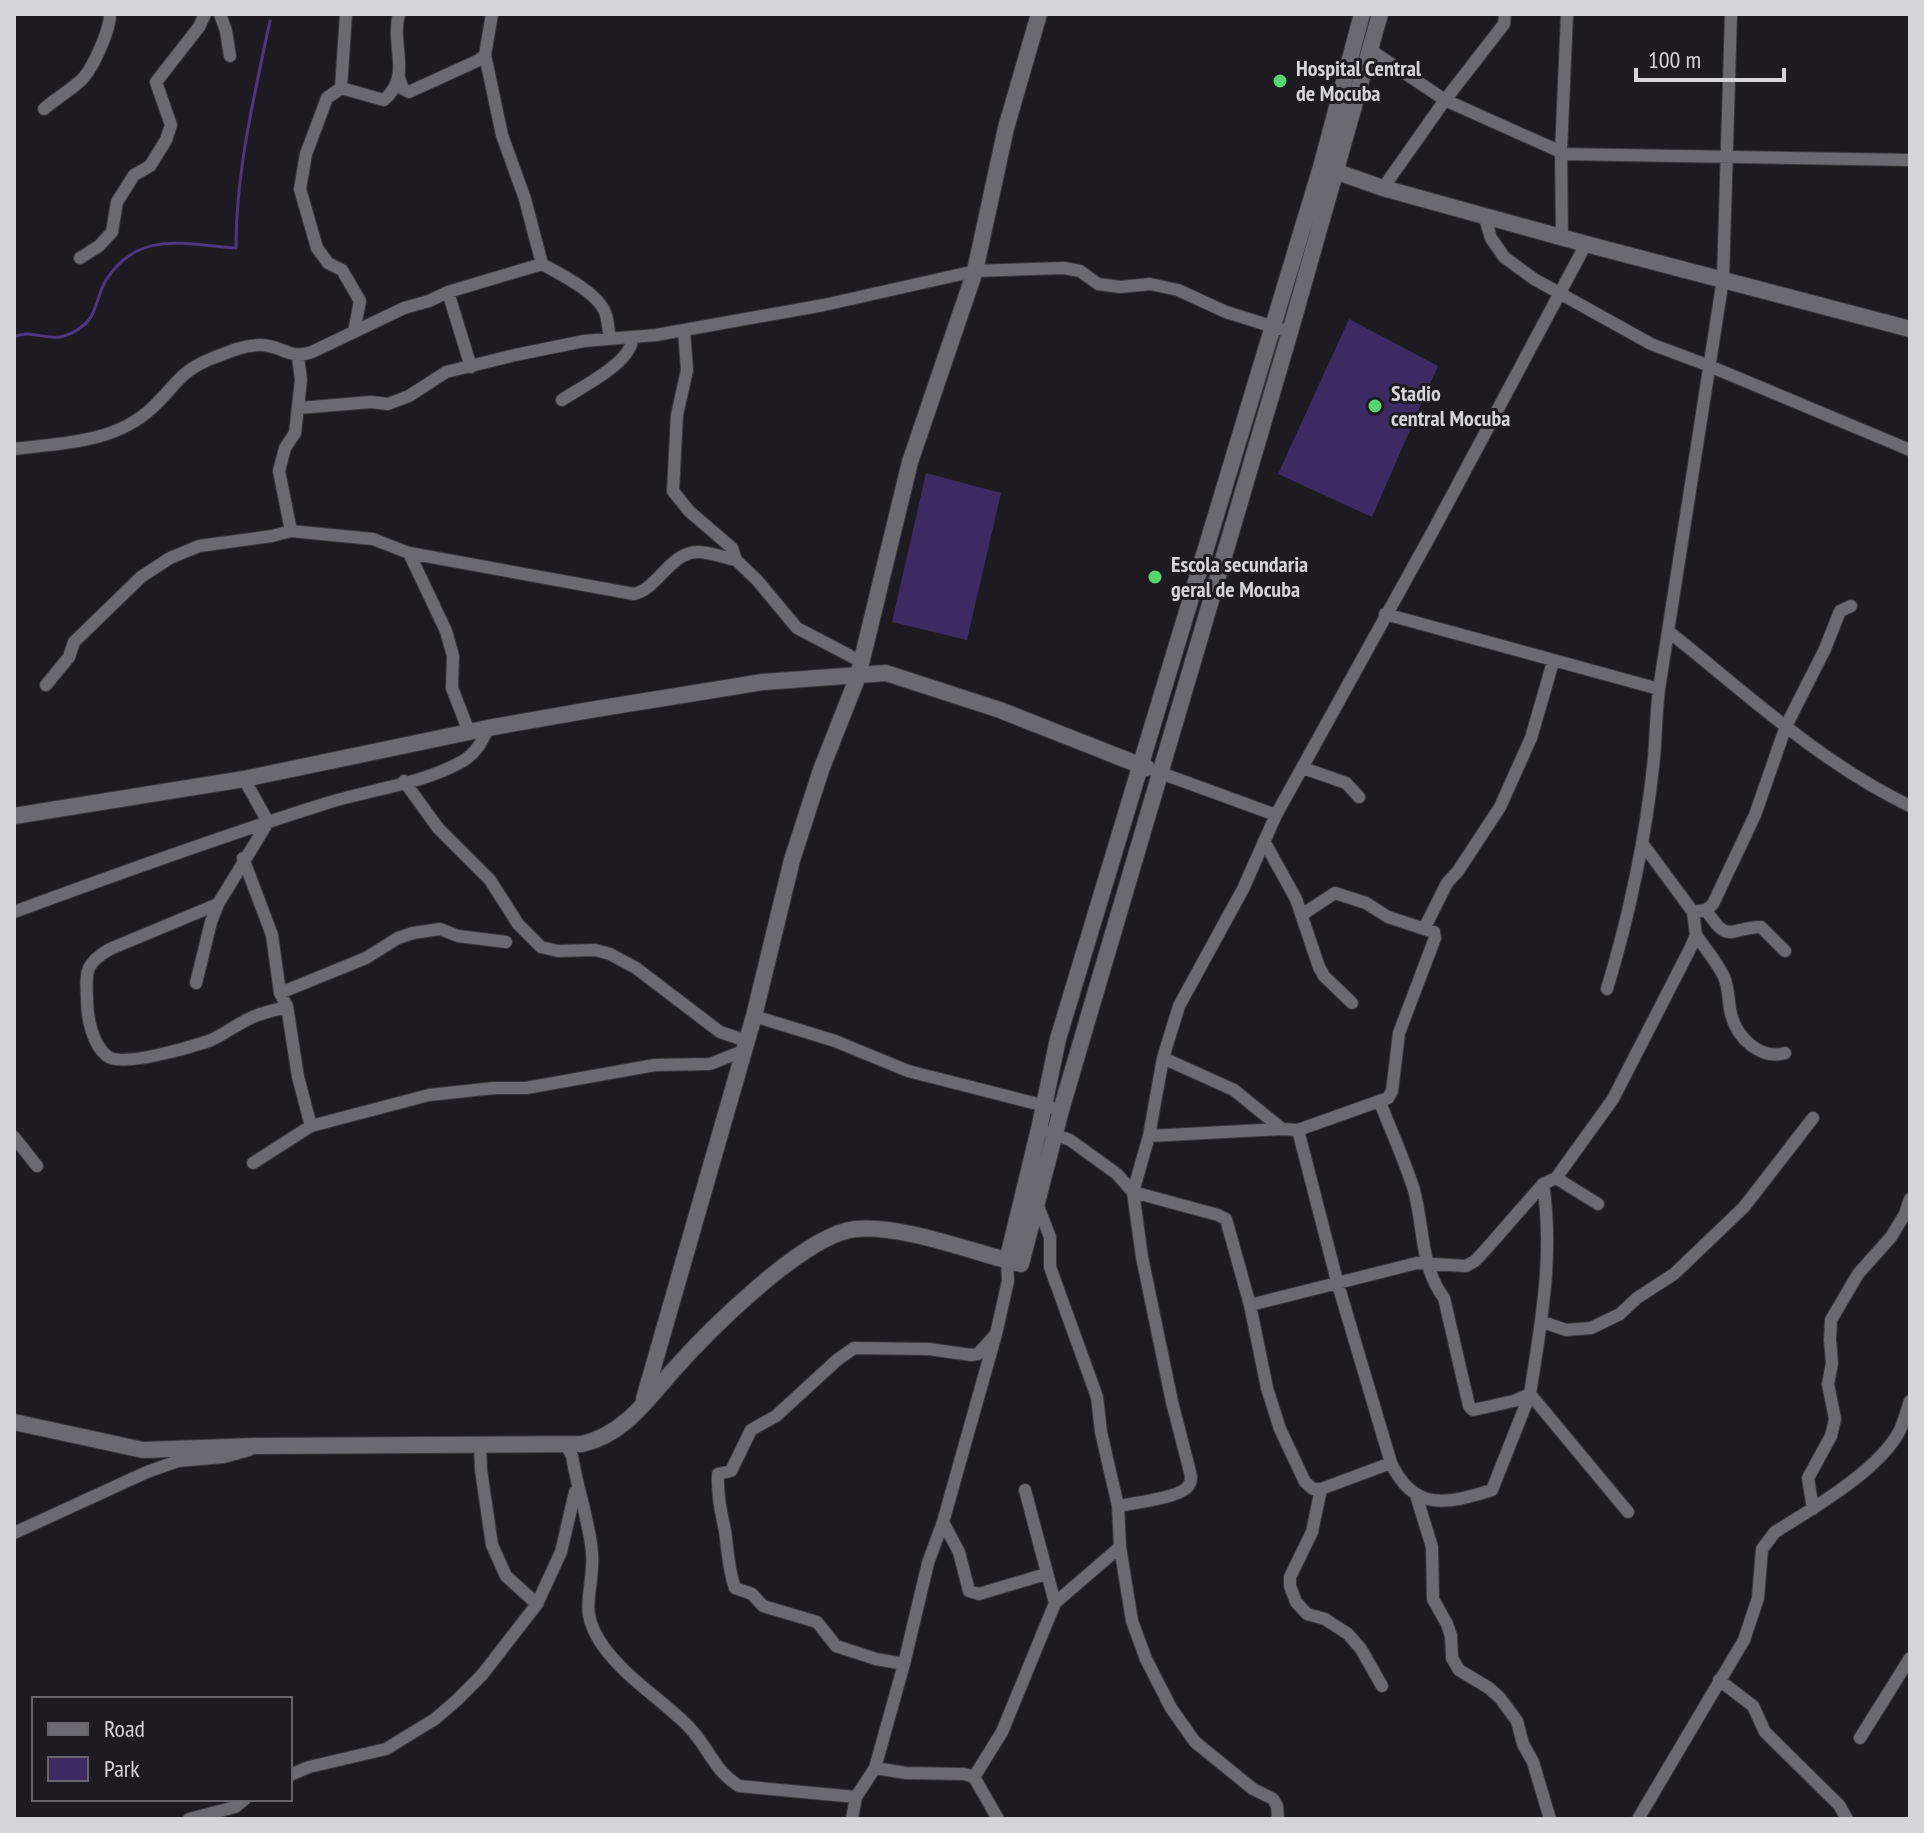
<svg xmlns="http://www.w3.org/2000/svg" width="1924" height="1833" font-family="'PT Sans Narrow',sans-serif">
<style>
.green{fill:#3d2a62}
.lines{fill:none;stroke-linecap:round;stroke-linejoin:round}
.stream{stroke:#4f367e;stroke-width:3}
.street-casing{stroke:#38373c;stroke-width:14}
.secondary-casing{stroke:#38373c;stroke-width:18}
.street{stroke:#6b6971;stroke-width:12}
.secondary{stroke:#6b6971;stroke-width:16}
.poi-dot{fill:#59d56f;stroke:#1d1b21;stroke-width:3}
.labels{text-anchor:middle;stroke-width:6;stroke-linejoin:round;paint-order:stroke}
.poi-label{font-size:22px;font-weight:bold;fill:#d5d4d9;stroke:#1d1b21;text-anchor:start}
</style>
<rect width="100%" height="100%" fill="#1d1b21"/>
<path class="green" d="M 1349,319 L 1438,366 L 1372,517 L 1278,474 Z
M 926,473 L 1001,493 L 967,640 L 892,622 Z"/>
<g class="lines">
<path class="stream" d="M 14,337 C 37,326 52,351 84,325 C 96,316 98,293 106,280 C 139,229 186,245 236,248 C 236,172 254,96 270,21"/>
<g class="street-casing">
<path id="street" d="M 220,14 L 226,31 L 230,56
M 492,14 L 485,55 L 502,135 L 525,199 L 542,264 C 560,274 597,292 605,312 C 608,319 608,330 610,338
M 1369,49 L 1445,100 L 1561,152
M 399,78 L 403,89 L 409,92 L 479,60 L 485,55
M 341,88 L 327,98 L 306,154 L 300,189 L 317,248 L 328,263 L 342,270 L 360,301 L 354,332
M 341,88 L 384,100 C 413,75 390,45 399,14
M 341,88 L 346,14
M 44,109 C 55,99 68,92 79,82 C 92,72 110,30 110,14
M 1561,154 L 1910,160
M 1383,188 L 1445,100 L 1504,24 L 1505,14
M 1484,215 L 1491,238 L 1504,257 L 1534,279 L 1651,344 L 1707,365 L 1910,450
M 1562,236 L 1561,152 L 1567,14
M 1586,244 L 1434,529 L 1276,815 L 1243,889 L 1179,1006 L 1163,1058 L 1234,1090 L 1282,1129 L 1298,1130 L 1337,1281 L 1391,1463 C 1414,1512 1447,1504 1492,1490 L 1530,1394 L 1628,1512
M 80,258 L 99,246 L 112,232 L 117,202 L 134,175 L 150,166 L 166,140 L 171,125 L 156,82 L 199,27 L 205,14
M 448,292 L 542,264
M 684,330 L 687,370 L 677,415 L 673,491 L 689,511 L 732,548 L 736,560 L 757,580 L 797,628 L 860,661
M 562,400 C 581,387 634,362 632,337
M 299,408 L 371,402 L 388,404 L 409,396 L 446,372 L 515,355 L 584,341 L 656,335 L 824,305 L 975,271 L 1064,268 L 1080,271 L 1098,284 L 1120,287 L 1150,284 L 1178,290 L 1226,312 L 1290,332
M 14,449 C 62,443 115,443 152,408 C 176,386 179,371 213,358 C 228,352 244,345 260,345 C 282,345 289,360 312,352 L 404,308 L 429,301 L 448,292 L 471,367
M 291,531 L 373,539 L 409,553 L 446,631 L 453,656 L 452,688 L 469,732
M 409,553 L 634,594 C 659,588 670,552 698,552 C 710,552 725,558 736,560
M 1385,614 L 1659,689
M 1668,631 C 1745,692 1820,763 1910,806
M 46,685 L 69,657 L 74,642 L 141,577 L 170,558 L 199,546 L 272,536 L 291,531 L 279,471 L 285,448 L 295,433 L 301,380 L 298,357
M 1303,768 L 1346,783 L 1359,797
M 1158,772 L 1276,815
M 404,781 L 438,828 L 490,880 L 518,924 L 541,947 L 558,951 L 595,950 L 610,954 L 636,968 L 720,1032 L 747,1041
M 1264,841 L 1296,899 L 1319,967 L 1324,976 L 1352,1003
M 1642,843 L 1693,912 L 1706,910 L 1713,904 L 1755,815 L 1786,726 L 1825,649 L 1840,611 L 1851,606
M 218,904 L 110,949 C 84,964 86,972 87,999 C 87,1017 92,1044 107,1056 C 121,1068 191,1047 209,1041 C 226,1034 240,1021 258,1015 C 268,1011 278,1010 287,1006 L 280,993 L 272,935 L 243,858
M 1706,910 C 1729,945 1728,928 1761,927 L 1785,951
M 14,912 C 117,874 219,837 324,804 C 367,790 423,784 463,761 C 476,753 482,742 488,728
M 1424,929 L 1447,883 L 1458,871 L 1500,807 L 1531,738 L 1553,662
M 1696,935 C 1705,948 1717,962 1724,977 C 1729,988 1728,1002 1731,1014 C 1737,1038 1760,1060 1785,1053
M 196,983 L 211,922 L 218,904 L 268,822 L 244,779
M 1607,989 C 1630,913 1646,837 1654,758 C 1656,735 1656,712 1659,689 L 1723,279 L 1731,14
M 280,993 L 366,958 L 398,938 L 413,933 L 440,929 L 458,936 L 506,942
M 287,1006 L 298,1077 L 311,1126
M 754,1016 L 835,1041 L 908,1071 L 1061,1110
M 1163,1058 L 1149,1136 L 1133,1192 L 1218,1215 L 1226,1219 L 1250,1305 L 1417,1263 L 1466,1266 L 1475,1261 L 1488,1247 L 1543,1184
M 1380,1102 C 1391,1131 1405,1161 1414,1190 C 1424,1227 1420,1266 1444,1298 L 1469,1406 L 1473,1410 L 1514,1401 L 1530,1394 C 1541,1323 1554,1255 1543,1184 L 1556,1178 L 1598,1204
M 1298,1130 L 1388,1098 L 1392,1091 L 1399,1033 L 1435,938 L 1434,932 L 1388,917 L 1366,903 L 1335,893 L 1303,914
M 1049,1132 L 1070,1140 L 1117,1174 L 1133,1192 L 1142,1257 L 1172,1402 L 1190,1472 C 1191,1477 1192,1481 1189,1485 C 1182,1498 1133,1503 1118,1506
M 1149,1136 L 1282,1129
M 14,1137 L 37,1166
M 253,1163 L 311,1126 L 429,1095 L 494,1088 L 526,1088 L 655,1065 L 710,1064 L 743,1051
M 1556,1178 L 1613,1099 L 1691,947 L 1696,935 L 1693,912
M 1037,1204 L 1050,1237 L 1050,1267 L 1097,1397 L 1101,1432 L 1118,1506 L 1120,1547
M 1250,1305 L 1267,1388 L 1280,1429 L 1305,1482 L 1313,1489 L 1321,1489 L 1391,1463
M 1543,1322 L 1566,1330 L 1591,1328 L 1620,1314 L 1637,1298 L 1674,1274 L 1744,1207 L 1813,1118
M 565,1443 L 572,1456 C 577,1488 589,1520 592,1552 C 595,1592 576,1608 603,1646 C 626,1678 661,1699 688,1726 C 708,1746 714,1771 739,1786 L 856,1797
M 480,1445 L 481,1470 L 492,1545 L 506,1576 L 537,1604
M 1321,1489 L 1312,1532 L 1290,1577 L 1290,1586 L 1296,1602 L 1307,1614 L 1325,1619 L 1348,1634 L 1361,1649 L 1382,1686
M 1025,1490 L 1055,1603
M 1416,1495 L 1432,1547 L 1433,1599 L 1447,1624 L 1451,1636 L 1452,1658 L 1459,1670 L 1489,1688 L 1500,1698 L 1517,1721 L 1523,1744 L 1533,1762 L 1550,1819
M 1813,1509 L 1808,1478 L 1831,1436 L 1835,1419 L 1828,1384 L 1832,1363 L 1830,1340 L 1831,1320 L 1858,1274 L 1891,1237 L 1905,1214 L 1910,1199
M 943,1522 L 959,1552 L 969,1591 L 979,1594 L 1046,1574
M 14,1533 L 147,1472 L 178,1461 L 224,1457 L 249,1450
M 904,1664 L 876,1659 L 836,1646 L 817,1622 L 763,1606 L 752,1594 L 735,1588 C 728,1569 728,1551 725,1531 C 721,1512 717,1494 718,1474 L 731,1471 L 751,1430 L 776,1416 L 837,1360 L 854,1348 L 929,1349 L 971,1355 L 978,1354 L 996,1334
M 1719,1680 L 1753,1706 L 1765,1732 L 1839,1805 L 1847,1819
M 1860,1738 L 1910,1658
M 875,1768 L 906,1773 L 964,1774 L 974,1777 L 998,1819
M 290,1775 L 309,1767 L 386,1749 L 435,1719 L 457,1700 L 482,1675 L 537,1604 L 561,1552 L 575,1492
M 974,1777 L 1002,1732 L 1055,1603 L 1120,1547 L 1132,1621 L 1146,1659 L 1171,1708 L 1195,1742 L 1253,1789 L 1273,1799 L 1277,1806 L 1278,1819
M 189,1819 L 235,1807 L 245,1799
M 852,1819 L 856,1797 L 875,1768 L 904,1664 L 928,1563 L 943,1522 L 996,1334 L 1008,1281 L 1007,1261
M 1638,1819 L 1744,1640 L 1758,1598 L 1762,1549 L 1775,1532 C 1812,1509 1880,1470 1900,1430 C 1904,1421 1907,1410 1910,1401"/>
</g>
<g class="secondary-casing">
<path id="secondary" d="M 1326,168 L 1383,188 L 1586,244 L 1910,329
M 14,816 L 244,779 L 488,728 L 596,709 L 763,682 L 886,673 L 1000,710 L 1147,768
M 1007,1261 L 1039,1129 L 1058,1039 L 1321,167 L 1362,14
M 644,1399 L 754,1016 L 792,860 L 821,770 L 858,676 L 910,462 L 975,271 L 1006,128 L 1039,14
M 14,1422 L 143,1450 L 255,1446 L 582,1444 C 622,1435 645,1403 670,1374 C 705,1334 803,1235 855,1229 C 901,1224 975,1253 1021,1264 L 1061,1110 L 1290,332 L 1380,14"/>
</g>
<use href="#street" class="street"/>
<use href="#secondary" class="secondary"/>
</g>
<g class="poi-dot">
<circle cx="1280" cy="81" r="8"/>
<circle cx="1375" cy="406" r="8"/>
<circle cx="1155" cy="577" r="8"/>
</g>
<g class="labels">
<g class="poi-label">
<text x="1296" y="76">Hospital Central<tspan x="1296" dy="25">de Mocuba</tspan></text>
<text x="1391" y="401">Stadio<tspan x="1391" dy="25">central Mocuba</tspan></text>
<text x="1171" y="572">Escola secundaria<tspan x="1171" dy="25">geral de Mocuba</tspan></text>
</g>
</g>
<rect width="1924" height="1833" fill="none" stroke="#d5d4d9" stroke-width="32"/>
<rect x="32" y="1697" width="260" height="104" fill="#1d1b21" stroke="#67656b" stroke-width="2"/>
<rect x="48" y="1723" width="40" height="12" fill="#6b6971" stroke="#67656b" stroke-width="2"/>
<text x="104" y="1737" font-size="24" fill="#d5d4d9">Road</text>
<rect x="48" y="1757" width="40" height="24" fill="#3d2a62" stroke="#67656b" stroke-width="2"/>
<text x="104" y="1777" font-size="24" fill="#d5d4d9">Park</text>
<path d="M1636 68v12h148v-12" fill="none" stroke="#d5d4d9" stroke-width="4"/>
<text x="1648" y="68" font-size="24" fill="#d5d4d9" stroke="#1d1b21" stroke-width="6" paint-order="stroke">100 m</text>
</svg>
